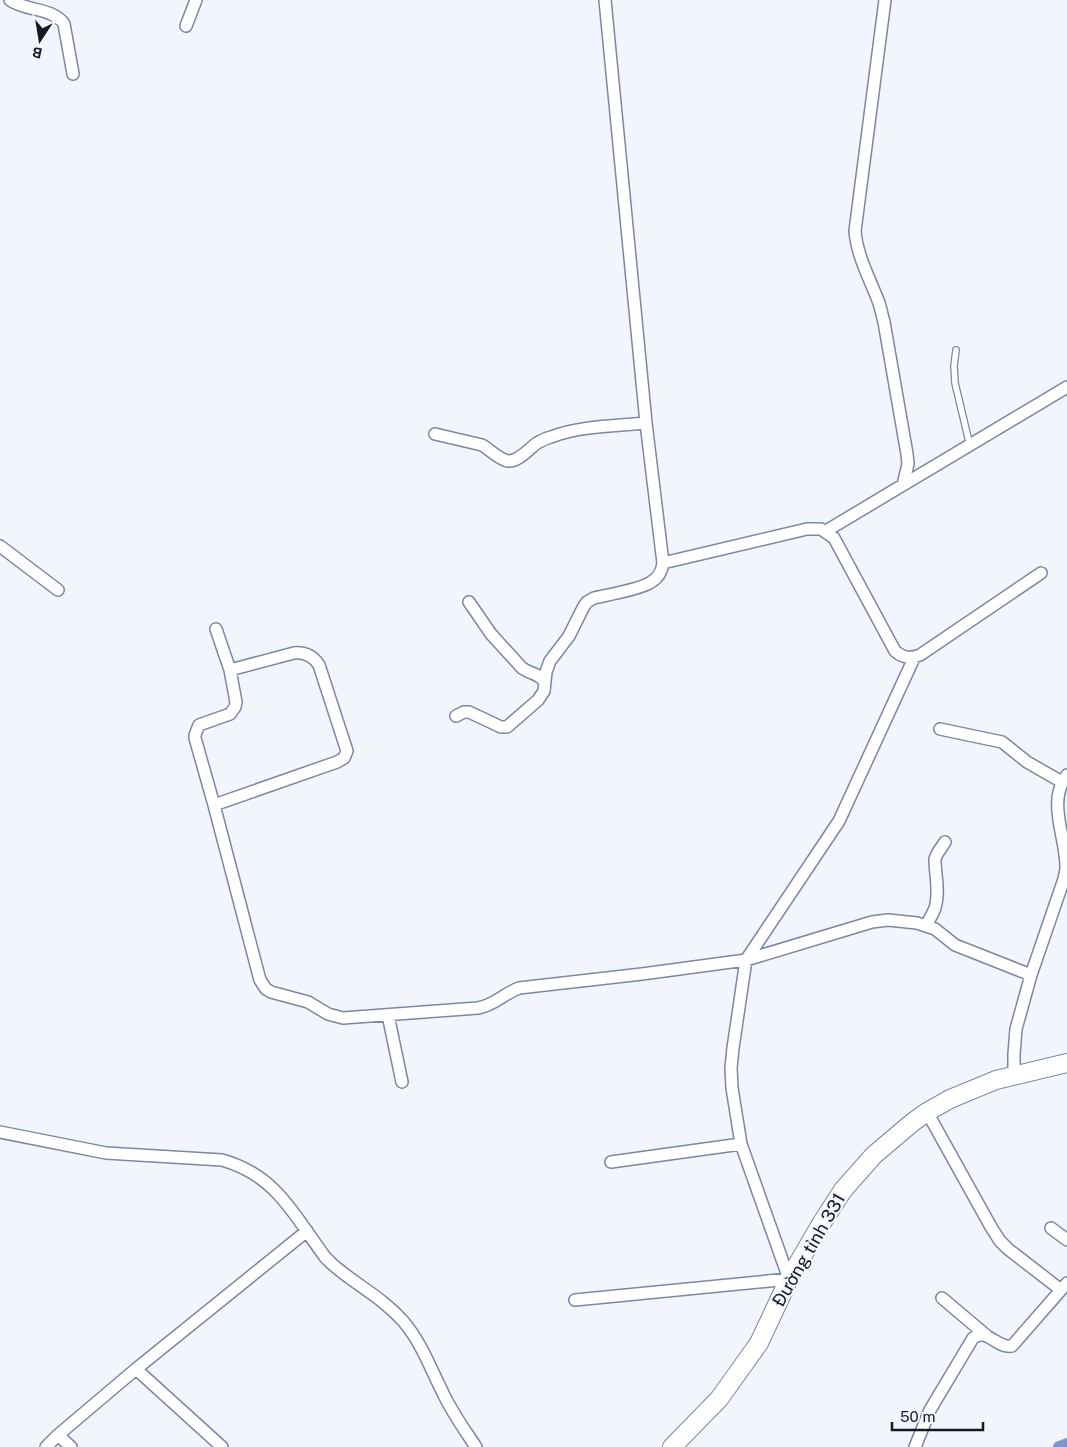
<svg xmlns="http://www.w3.org/2000/svg" width="1067" height="1447" font-family="'Public Sans',sans-serif">
<style>
.lines{fill:none;stroke-linecap:round;stroke-linejoin:round}
.canal{stroke:#8193ce;stroke-width:12}
.lane-casing{stroke:#7c86a5;stroke-width:8}
.street-casing{stroke:#7c86a5;stroke-width:14}
.primary-casing{stroke:#7c86a5;stroke-width:20}
.lane{stroke:#fff;stroke-width:5.5}
.street{stroke:#fff;stroke-width:11}
.primary{stroke:#fff;stroke-width:18}
.labels{text-anchor:middle;stroke-width:4.5;stroke-linejoin:round;paint-order:stroke}
.street-label{font-size:18px;fill:#151925;stroke:#f3f5fc}
</style>
<rect width="100%" height="100%" fill="#f3f5fc"/>
<g class="lines">
<path class="canal" d="M 1059,1447 L 1067,1444"/>
<g class="lane-casing">
<path id="lane" d="M 956,350 L 954,366 L 955,383 L 970,446"/>
</g>
<g class="street-casing">
<path id="street" d="M 10,0 C 25,11 54,8 64,24 L 73,74
M 885,0 L 855,231 C 857,256 870,279 879,303 C 881,309 882,315 884,322 L 907,454 L 908,464 L 903,485
M 186,26 L 196,0
M 435,434 L 482,445 C 489,449 500,460 508,461 C 518,462 529,449 537,443 C 541,441 546,438 551,437 C 579,426 616,426 646,423
M 826,531 L 1067,387
M 0,546 L 58,590
M 663,563 L 807,529 L 821,529 L 834,538 L 895,651 C 903,658 910,659 920,655 L 1041,573
M 469,602 L 491,634 L 522,668 C 532,675 537,672 545,682
M 216,629 L 230,670 L 236,702 L 235,707 L 230,714 L 199,725 L 195,735 L 195,738 L 214,805 L 260,980 L 266,989 L 271,992 L 308,1002 L 328,1014 L 343,1018 L 478,1008 C 495,1005 503,994 519,988 L 642,974 L 746,960 L 872,922 L 888,920 L 917,923 L 935,929 L 955,945 L 1031,975
M 456,716 L 464,712 L 469,712 L 501,727 L 507,727 L 538,700 L 544,691 L 546,672 L 550,661 L 569,636 L 584,606 L 587,602 L 594,598 C 607,595 642,589 651,582 C 658,578 662,571 663,563 L 646,423 L 605,0
M 940,729 L 1002,742 L 1027,762 L 1062,782
M 214,805 L 337,762 L 344,758 L 347,751 L 319,665 C 313,656 305,652 294,653 L 230,670
M 926,926 C 929,919 933,914 935,908 C 940,892 935,875 935,859 L 937,854 L 945,842
M 388,1015 L 402,1082
M 1014,1076 L 1014,1054 L 1016,1029 L 1031,975 L 1064,879 L 1066,869 C 1067,838 1046,802 1067,775
M 927,1112 L 991,1227 L 1000,1241 L 1008,1249 L 1061,1290
M 0,1132 L 106,1153 L 222,1160 C 276,1175 294,1215 325,1257 L 331,1263 C 354,1284 382,1297 403,1321 C 421,1342 430,1367 442,1391 C 451,1411 464,1429 476,1447
M 611,1162 L 741,1144
M 1051,1228 L 1067,1240
M 942,1298 L 987,1336
M 575,1300 L 789,1279 L 741,1144 L 732,1088 L 731,1068 L 733,1048 L 746,960 L 839,821 L 914,658
M 136,1369 L 222,1447
M 58,1435 L 71,1447
M 46,1447 L 58,1435 L 136,1369 L 307,1231
M 915,1447 L 930,1410 L 973,1338 C 987,1327 997,1349 1012,1346 L 1067,1283"/>
</g>
<g class="primary-casing">
<path id="primary" d="M 672,1447 L 719,1399 L 759,1343 L 789,1279 L 821,1224 L 843,1190 L 874,1155 L 913,1122 L 927,1112 L 950,1099 L 996,1080 L 1067,1063"/>
</g>
<use href="#lane" class="lane"/>
<use href="#street" class="street"/>
<use href="#primary" class="primary"/>
</g>
<g class="labels">
<g class="street-label">
<text transform="translate(809 1250) rotate(-60)" y="6">Đường tỉnh 331</text>
</g>
</g>
<g transform="translate(40 40) rotate(192)" stroke="#f3f5fc" stroke-width="4" paint-order="stroke">
<path d="M0-4L9 19L0 12L-9 19Z" fill="#151925"/>
<text y="-8" font-size="14" font-weight="bold" text-anchor="middle" fill="#151925">B</text>
</g>
<path d="M892 1422v8h91v-8" fill="none" stroke="#151925" stroke-width="2.5"/>
<text x="900" y="1422" font-size="15" fill="#151925" stroke="#f3f5fc" stroke-width="4" paint-order="stroke">50 m</text>
</svg>
